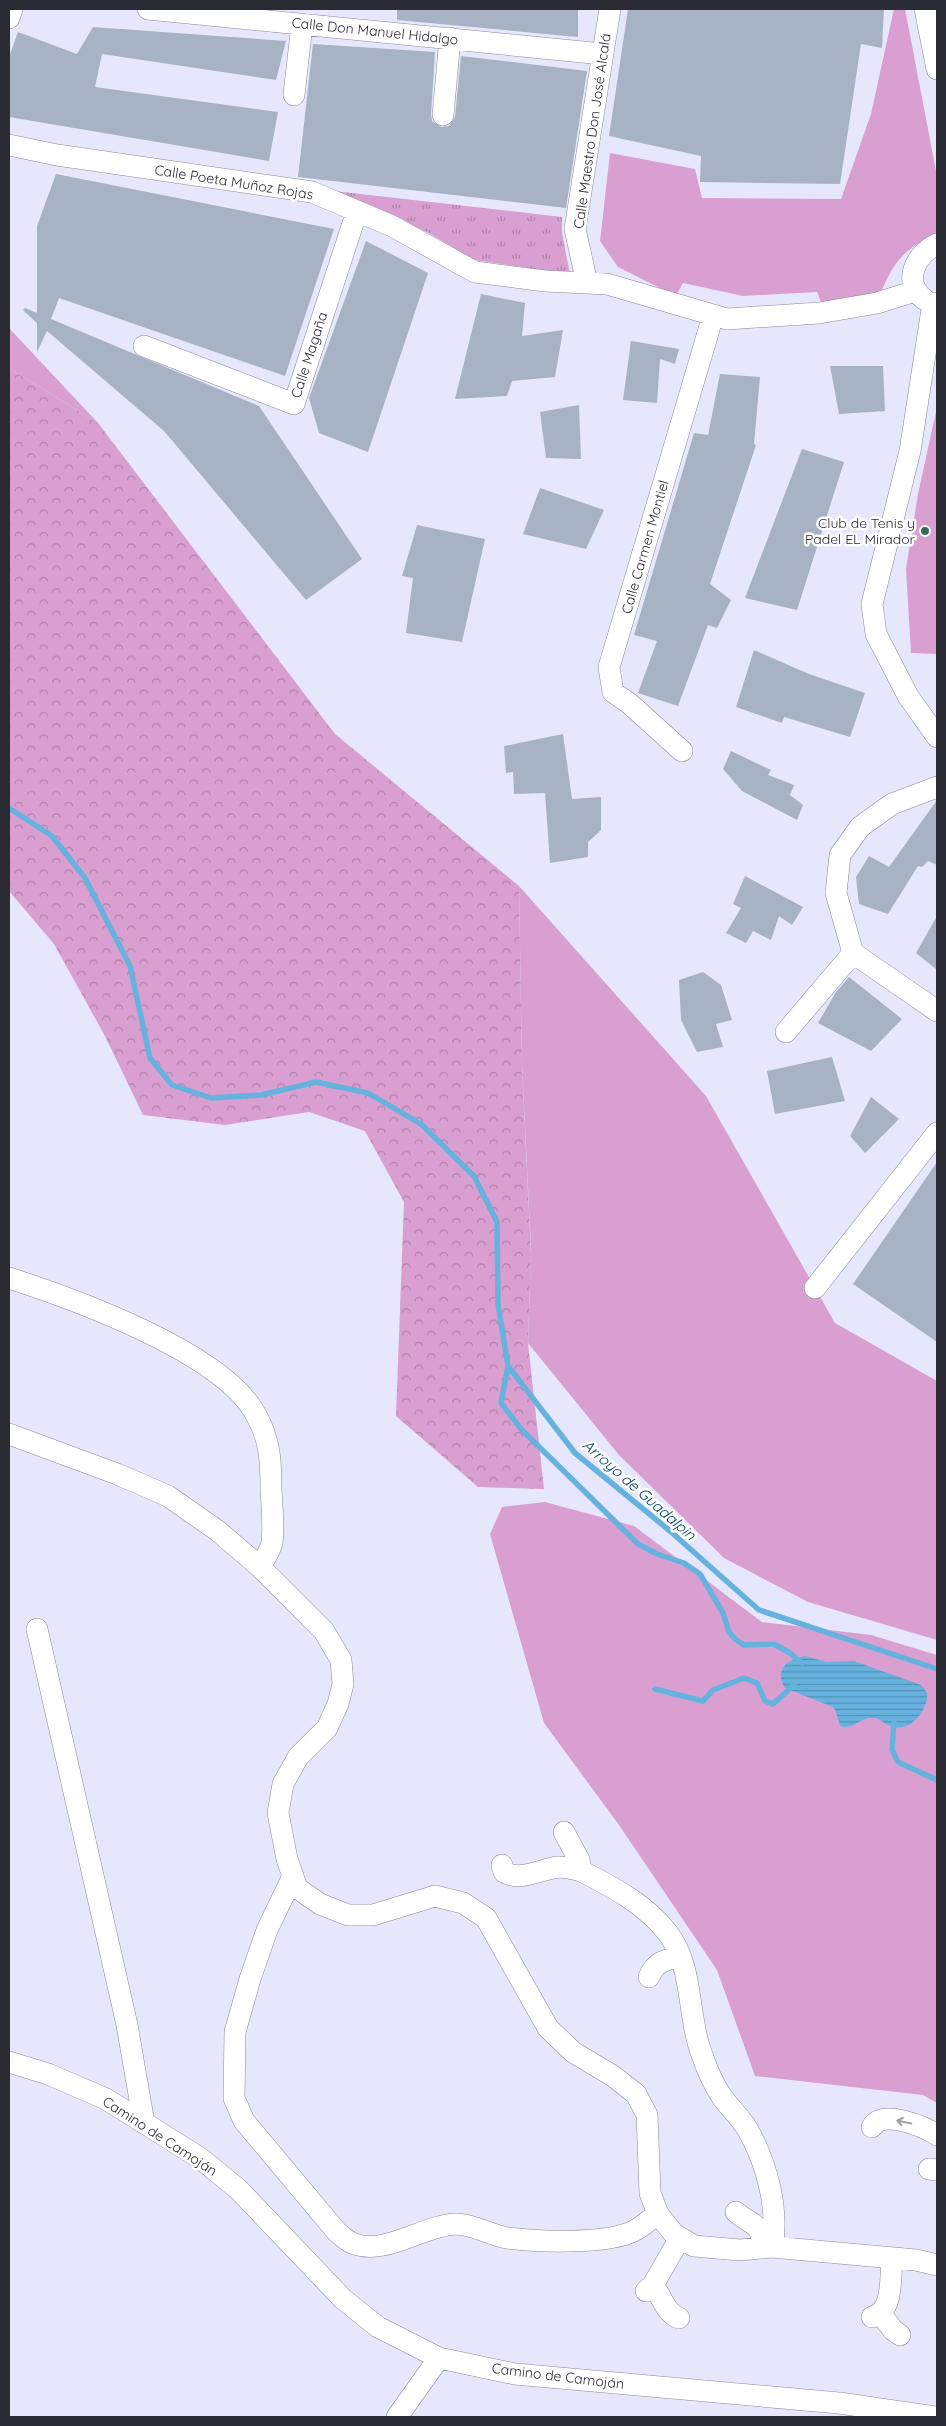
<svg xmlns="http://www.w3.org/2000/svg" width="946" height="2426" font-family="Quicksand,sans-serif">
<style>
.grass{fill:#da9fd1}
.forest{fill:url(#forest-crowns)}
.park{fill:url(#park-tufts)}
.water{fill:url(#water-rules)}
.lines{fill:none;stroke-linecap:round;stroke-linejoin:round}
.stream{stroke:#65b2de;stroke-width:5.5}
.building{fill:#a7b3c5}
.minor-casing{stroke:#88899c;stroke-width:22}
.minor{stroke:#fff;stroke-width:21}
.oneway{stroke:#a0a0a3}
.poi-dot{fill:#356c53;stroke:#fff;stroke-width:2}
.labels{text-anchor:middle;stroke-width:5;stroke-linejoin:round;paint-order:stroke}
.street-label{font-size:14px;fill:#2b2b33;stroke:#fff}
.poi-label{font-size:14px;fill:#2b2b33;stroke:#fff;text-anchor:end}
.water-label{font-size:15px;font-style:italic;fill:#034664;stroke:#fff}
</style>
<defs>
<pattern id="forest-crowns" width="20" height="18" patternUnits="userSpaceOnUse" patternTransform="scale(1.25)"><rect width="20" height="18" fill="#da9fd1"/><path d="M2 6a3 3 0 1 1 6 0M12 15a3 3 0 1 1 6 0" fill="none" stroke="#b182aa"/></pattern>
<pattern id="park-tufts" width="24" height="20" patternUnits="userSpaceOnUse" patternTransform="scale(1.25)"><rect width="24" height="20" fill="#da9fd1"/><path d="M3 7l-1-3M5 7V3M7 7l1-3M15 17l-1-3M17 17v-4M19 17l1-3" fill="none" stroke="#b182aa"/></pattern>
<pattern id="water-rules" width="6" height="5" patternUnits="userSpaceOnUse" patternTransform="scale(1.25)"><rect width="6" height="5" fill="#65b2de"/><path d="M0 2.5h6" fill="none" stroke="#5391b5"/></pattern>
</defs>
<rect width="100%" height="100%" fill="#e6e7fc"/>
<path class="grass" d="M 894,9 L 905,9 L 937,176 L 937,236 C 906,245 892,264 881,293 L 822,305 L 817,292 L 743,296 L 683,283 L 676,296 L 618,267 L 600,241 L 610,153 L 695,169 L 702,198 L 841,199 L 871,114 Z
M 9,328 L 98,423 L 9,368 Z
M 937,407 L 937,654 L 911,653 L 906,569 L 918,494 Z
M 519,886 L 706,1096 L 835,1323 L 937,1381 L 937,1640 L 808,1602 L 724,1558 L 619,1455 L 528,1343 L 531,1249 L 522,1065 Z
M 545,1502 L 634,1526 L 762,1622 L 871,1635 L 937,1655 L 937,2103 L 923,2095 L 755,2076 L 717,1970 L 619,1825 L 544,1723 L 490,1534 L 502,1507 Z"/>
<path class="forest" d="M 9,368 L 98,423 L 335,734 L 519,886 L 522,1065 L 531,1254 L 528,1343 L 544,1489 L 478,1487 L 396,1416 L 404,1202 L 365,1131 L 309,1112 L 225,1125 L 143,1115 L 105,1036 L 54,944 L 9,891 Z"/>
<path class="park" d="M 334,191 L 562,217 L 562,233 L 570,274 L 474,260 L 429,233 Z"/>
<path class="water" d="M 805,1656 L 827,1662 L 854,1661 L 921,1685 C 926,1690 929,1695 926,1703 C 921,1717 908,1732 891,1726 C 882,1723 879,1716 869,1718 C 859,1720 851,1730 840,1726 L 836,1712 L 833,1707 L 785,1688 C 774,1670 787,1659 805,1656 Z"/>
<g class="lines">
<path class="stream" d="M 9,808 L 52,836 L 85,878 L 130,966 L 150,1058 L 172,1085 L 211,1098 L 261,1095 L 316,1082 L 368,1093 L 421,1124 L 474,1176 L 497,1222 L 498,1304 L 508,1366 L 575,1453 L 670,1531 L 759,1610 L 937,1669
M 508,1366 L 501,1403 L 521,1429 L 638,1544 L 657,1554 L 684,1563 L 700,1574 L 723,1613 L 729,1632 L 735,1639 L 744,1645 L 774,1644 L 790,1653 L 802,1663
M 655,1689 L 703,1701 L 713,1690 L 744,1678 L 757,1683 L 765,1701 L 773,1704 L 794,1685
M 894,1721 L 892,1750 L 898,1762 L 937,1780"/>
</g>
<path class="building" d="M 397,9 L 578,9 L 578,37 L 397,20 Z
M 628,9 L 884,9 L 882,48 L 861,44 L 840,184 L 700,182 L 701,156 L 609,136 Z
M 93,27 L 286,41 L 276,80 L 102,54 L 95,87 L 278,112 L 269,161 L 9,117 L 9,57 L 18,32 L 77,54 Z
M 313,44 L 435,52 L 431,114 L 432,121 L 441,127 L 449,126 L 455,117 L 461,56 L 587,71 L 566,208 L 298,177 Z
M 56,174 L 334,229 L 285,376 L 59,298 L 51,319 L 259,406 L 362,559 L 306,600 L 164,431 L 47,331 L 37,352 L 37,323 L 23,310 L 25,308 L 37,313 L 37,226 Z
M 366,241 L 428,273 L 368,452 L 319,433 L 309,398 Z
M 481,294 L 525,303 L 522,336 L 563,330 L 555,377 L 512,381 L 507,396 L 455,399 Z
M 631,341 L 679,349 L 675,364 L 660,359 L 657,403 L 623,400 Z
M 830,366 L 883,366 L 885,411 L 839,414 Z
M 720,374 L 760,377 L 754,444 L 756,445 L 710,584 L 731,600 L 717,628 L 708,625 L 678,706 L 638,693 L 657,641 L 634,635 L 694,433 L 708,435 Z
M 579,405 L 581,459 L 546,458 L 540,412 Z
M 802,449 L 844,462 L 797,610 L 745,598 Z
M 540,488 L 604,510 L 586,549 L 523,534 Z
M 417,525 L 485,539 L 462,642 L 406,633 L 413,578 L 402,576 Z
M 754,650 L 809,674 L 865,693 L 850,737 L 784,717 L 782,723 L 736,707 Z
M 563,734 L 572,799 L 601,797 L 601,830 L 588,842 L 588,857 L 550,863 L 545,793 L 514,794 L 513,772 L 506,773 L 504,746 Z
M 731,751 L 771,770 L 768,775 L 794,785 L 790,795 L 803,805 L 797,820 L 742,791 L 723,769 Z
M 937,800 L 937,865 L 928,861 L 922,867 L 918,866 L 888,914 L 859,904 L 856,877 L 869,856 L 889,867 Z
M 745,876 L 803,907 L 792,925 L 779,916 L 771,940 L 753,931 L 746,943 L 726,933 L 741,908 L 733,904 Z
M 937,916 L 937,970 L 916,953 Z
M 703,972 L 721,985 L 732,1020 L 716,1024 L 723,1047 L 697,1052 L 681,1020 L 679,980 Z
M 849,977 L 902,1019 L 871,1051 L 818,1023 L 836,992 Z
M 832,1057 L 845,1101 L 775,1114 L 767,1071 Z
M 871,1097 L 899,1119 L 865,1153 L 850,1136 Z
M 937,1162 L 937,1342 L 853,1284 Z"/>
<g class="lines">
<g class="minor-casing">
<path id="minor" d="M 148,9 L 603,54
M 925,9 L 937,69
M 9,18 L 12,9
M 294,95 L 302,24
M 443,115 L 450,38
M 9,145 L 57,155 L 312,192 L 392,226 L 475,272 L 545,281 L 607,284 L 727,319 L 819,313 L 877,303 L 915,291
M 587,283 L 575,229 L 610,9
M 924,299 C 902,283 915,254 937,244
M 933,303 L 910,451 L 872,604 L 876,634 L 908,696 L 937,737
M 144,346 L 294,404 L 357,211
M 682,751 L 630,704 L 613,692 L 609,667 L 713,316
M 937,787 L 892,804 L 860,827 L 840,855 L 836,893 L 853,953 L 937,1011
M 786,1032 L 853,953
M 9,1278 C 74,1299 221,1352 255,1413 C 270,1439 271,1460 271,1489 C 272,1507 274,1526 272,1543 C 270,1551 264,1560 260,1567
M 815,1288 L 937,1133
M 9,1434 L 117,1474 L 168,1496 L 218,1531 L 260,1567 L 324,1631 L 341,1660 L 343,1684 L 338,1704 L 327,1728 L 298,1757 L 283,1784 L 278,1813 L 287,1859 L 297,1888 L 320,1904 L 348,1915 L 373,1915 L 435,1896 L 463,1903 L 486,1918 L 548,2028 L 573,2052 L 613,2076 L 636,2094 L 647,2115 L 650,2193 L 658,2214 L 674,2234 L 694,2246 L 740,2250 L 772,2247 L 916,2260 L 937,2265
M 37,1629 L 127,2025 L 144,2123
M 564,1832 L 579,1860 L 581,1871 C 613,1887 645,1904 667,1932 C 694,1966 687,2014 701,2052 C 706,2067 713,2084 722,2097 C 730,2108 741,2118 748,2130 C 767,2164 779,2209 772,2247
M 502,1865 L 504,1872 C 521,1882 541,1869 558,1867 C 567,1867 574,1869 581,1871
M 293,1876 L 267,1930 L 250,1979 L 235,2032 L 234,2098 L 244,2121 L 337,2232 C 341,2235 347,2241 352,2243 C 384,2257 423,2225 456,2224 C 473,2224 490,2235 507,2238 C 538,2242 601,2244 629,2233 C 639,2230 649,2220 658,2214
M 649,1977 C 655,1962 665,1960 680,1956
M 9,2062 L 48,2074 L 106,2099 L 200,2158 L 238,2189 L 343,2299 L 378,2327 L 439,2358 L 515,2374 L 839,2403 L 935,2417
M 872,2127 C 882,2109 924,2126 937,2135
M 929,2169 L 937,2170
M 736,2212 C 753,2227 762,2221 762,2248
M 653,2285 C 662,2296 665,2313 679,2318
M 646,2291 L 653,2285 L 680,2238
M 881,2314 L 893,2330 L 900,2335
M 872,2317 C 894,2312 890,2277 892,2258
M 397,2417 L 439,2358"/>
</g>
<use href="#minor" class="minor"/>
</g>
<defs><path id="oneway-shaft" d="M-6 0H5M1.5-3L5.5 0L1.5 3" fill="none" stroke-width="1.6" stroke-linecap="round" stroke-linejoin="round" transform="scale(1.25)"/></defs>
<use class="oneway" href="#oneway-shaft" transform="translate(904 2122) rotate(-168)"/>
<circle class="poi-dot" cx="925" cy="531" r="5"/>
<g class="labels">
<g class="street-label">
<text transform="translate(375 31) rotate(6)" y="5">Calle Don Manuel Hidalgo</text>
<text transform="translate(592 131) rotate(-82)" y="5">Calle Maestro Don José Alcalá</text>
<text transform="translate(234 182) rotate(9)" y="5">Calle Poeta Muñoz Rojas</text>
<text transform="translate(309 355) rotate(-72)" y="5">Calle Magaña</text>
<text transform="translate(645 547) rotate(-74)" y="5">Calle Carmen Montiel</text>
<text transform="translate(160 2136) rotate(33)" y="5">Camino de Camoján</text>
<text transform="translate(558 2376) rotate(7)" y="5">Camino de Camoján</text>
</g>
<g class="poi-label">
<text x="915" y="528">Club de Tenis y<tspan x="915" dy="16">Padel EL Mirador</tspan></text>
</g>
<g class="water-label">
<text transform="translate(639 1490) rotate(41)" y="5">Arroyo de Guadalpin</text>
</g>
</g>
<rect width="946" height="2426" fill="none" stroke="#2b2b33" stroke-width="20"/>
</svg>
